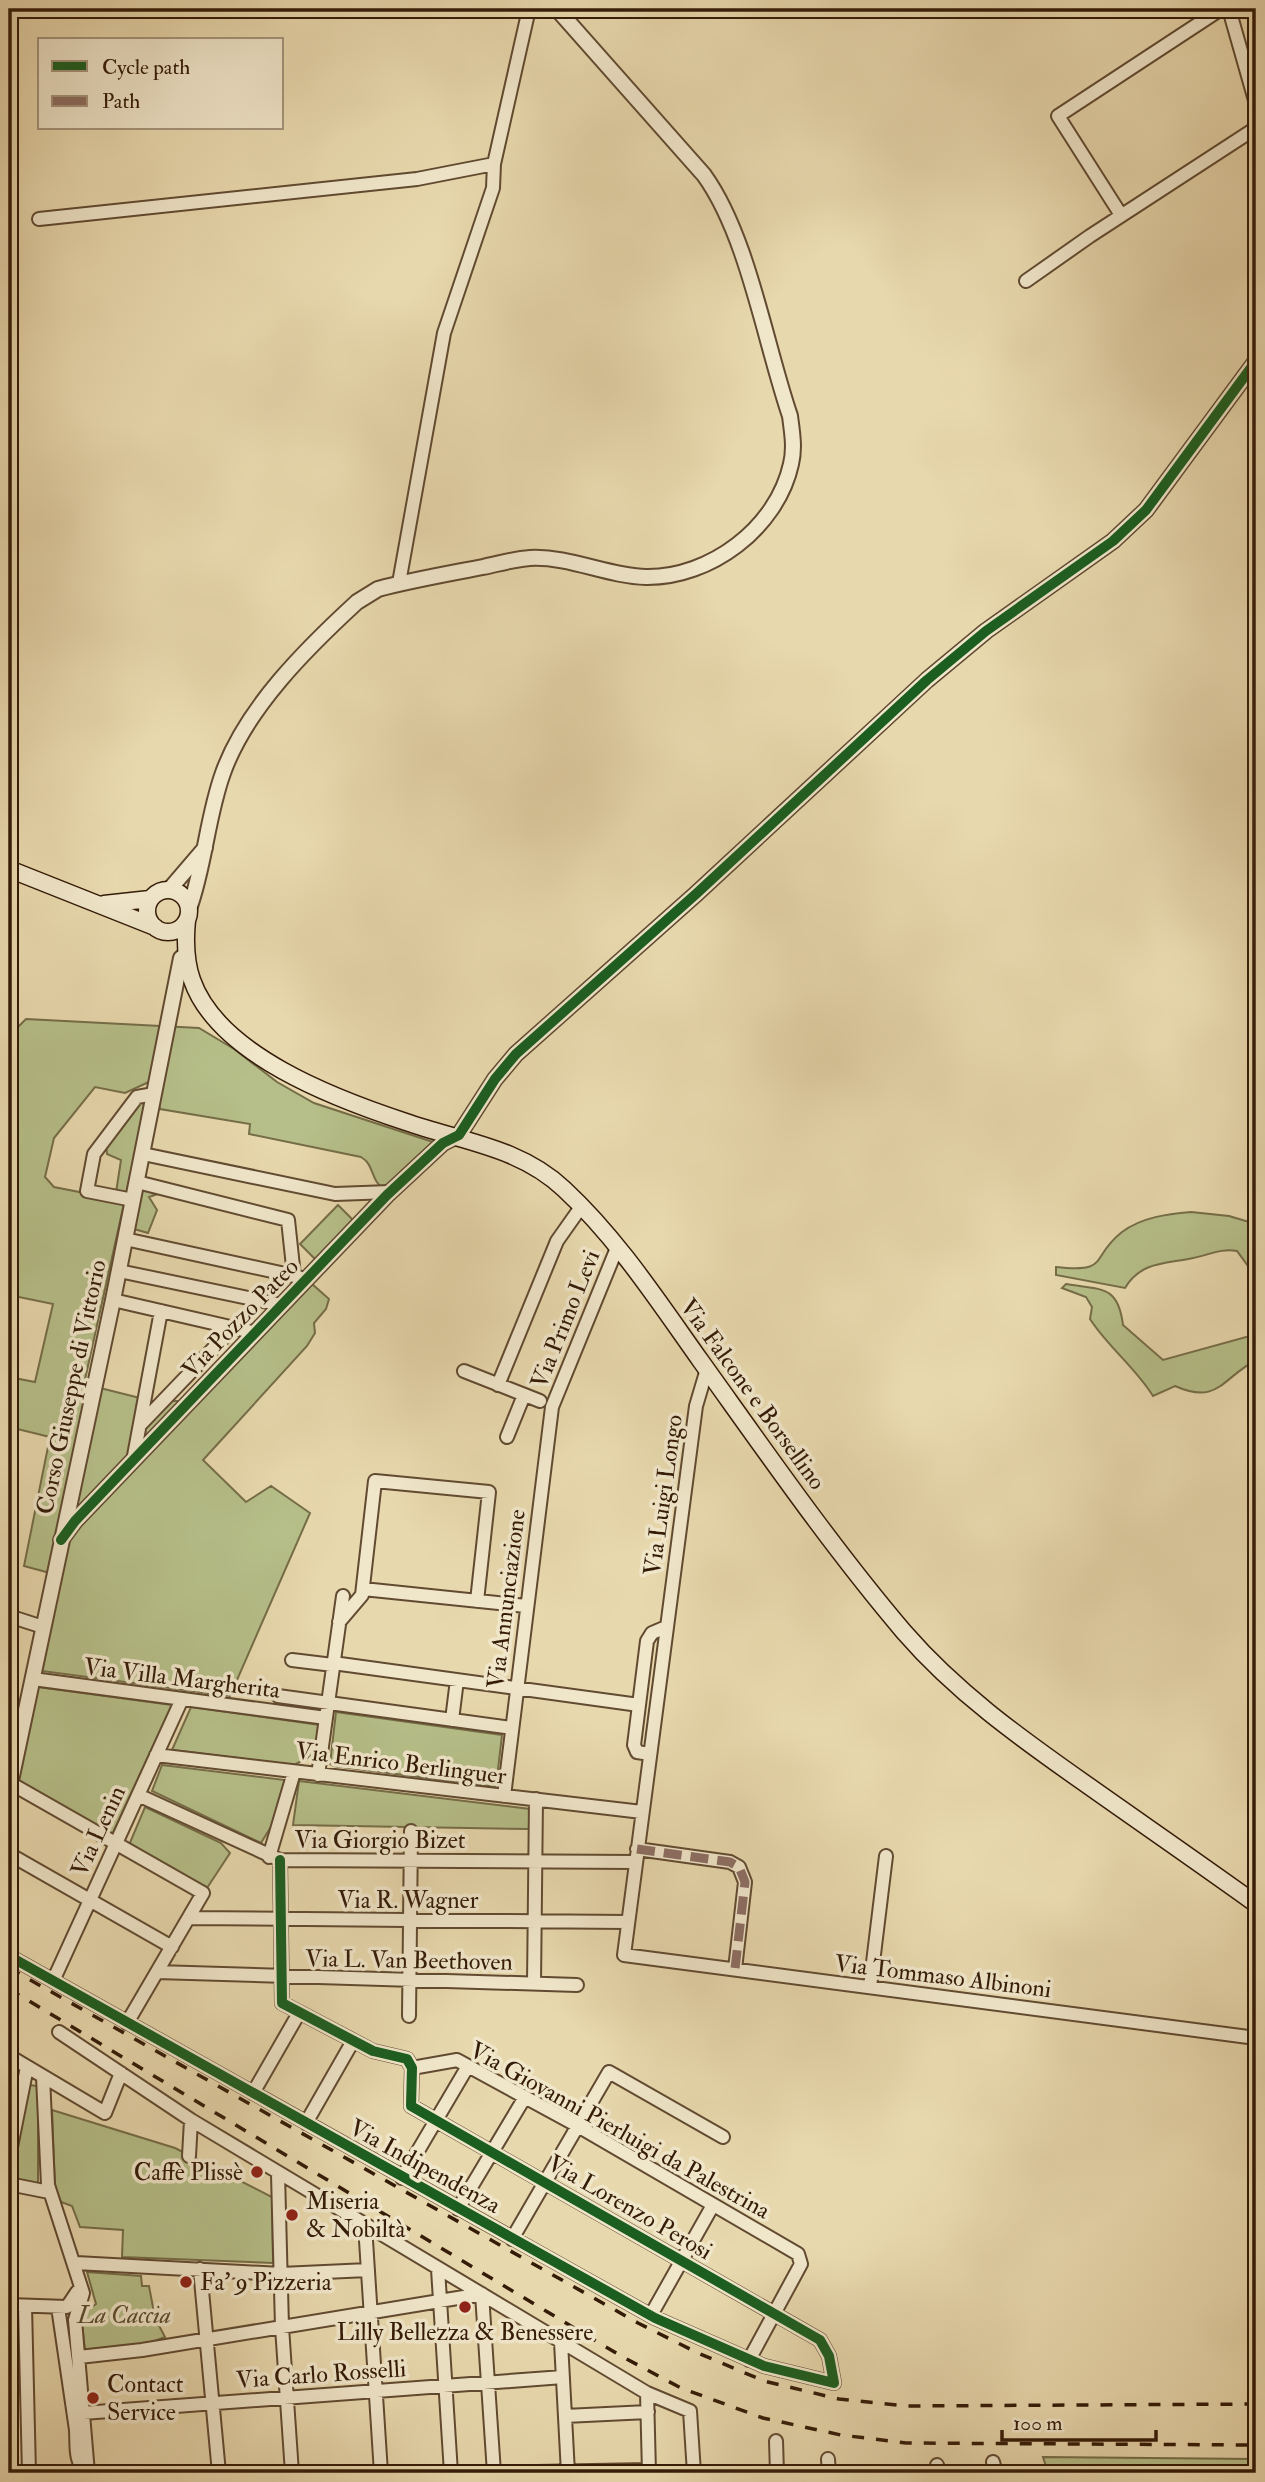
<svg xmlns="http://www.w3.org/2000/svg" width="1265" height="2482" font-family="'IM FELL Double Pica',serif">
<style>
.green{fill:#b6bf89;stroke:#756d48;stroke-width:2}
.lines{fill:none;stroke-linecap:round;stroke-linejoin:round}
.minor-casing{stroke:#614a31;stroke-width:16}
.tertiary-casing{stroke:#614a31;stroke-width:18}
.secondary-casing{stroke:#341b08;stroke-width:19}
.minor{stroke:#f0e6ca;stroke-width:12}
.tertiary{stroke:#f0e6ca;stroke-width:14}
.secondary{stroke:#f0e6ca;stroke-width:16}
.rail{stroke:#341b08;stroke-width:3.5;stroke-dasharray:12 12;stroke-linecap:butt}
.quiet{stroke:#8d6e63;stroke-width:9;stroke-dasharray:18 9;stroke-linecap:butt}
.cycleway-casing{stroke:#f0e6ca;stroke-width:15}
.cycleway{stroke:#1b5e20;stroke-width:10}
.poi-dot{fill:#8f2418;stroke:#f0e6ca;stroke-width:2.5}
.labels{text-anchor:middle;stroke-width:7;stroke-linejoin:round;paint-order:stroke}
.street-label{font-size:24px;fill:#341b08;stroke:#f0e6ca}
.poi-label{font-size:24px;fill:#341b08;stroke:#f0e6ca;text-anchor:start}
.park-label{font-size:24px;font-style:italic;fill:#5b4c2f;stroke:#f0e6ca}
</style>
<rect width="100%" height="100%" fill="#e8d8ad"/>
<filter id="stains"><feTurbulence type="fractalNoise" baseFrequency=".00286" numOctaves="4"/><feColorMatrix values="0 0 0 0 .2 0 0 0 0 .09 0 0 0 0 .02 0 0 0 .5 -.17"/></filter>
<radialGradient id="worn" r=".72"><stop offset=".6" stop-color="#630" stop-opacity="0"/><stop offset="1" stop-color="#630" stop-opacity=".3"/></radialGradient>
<path class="green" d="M 26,1019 L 199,1028 L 234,1049 L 277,1082 L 314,1103 L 433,1142 L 385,1190 C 370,1181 375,1165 361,1157 L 249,1134 L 250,1124 L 160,1109 L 151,1081 L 125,1093 L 95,1087 L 54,1138 L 45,1177 L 54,1187 L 115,1199 L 121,1160 L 107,1154 L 106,1143 L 138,1102 L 146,1104 L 84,1384 L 152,1401 L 198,1401 L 312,1284 L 329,1299 L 326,1309 L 314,1323 L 315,1333 L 307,1346 L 203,1460 L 246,1502 L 271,1486 L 310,1513 L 230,1696 L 42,1671 L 61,1576 L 24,1566 L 50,1437 L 9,1427 L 9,1377 L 35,1382 L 53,1304 L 9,1295 L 9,1036 Z
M 143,1188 L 155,1195 L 149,1197 L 157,1210 L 148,1233 L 134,1229 Z
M 338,1205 L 354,1221 L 316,1260 L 300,1244 Z
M 1191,1212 L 1229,1216 L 1256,1224 L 1256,1277 L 1237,1251 C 1221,1248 1209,1255 1193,1258 C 1166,1264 1141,1261 1125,1288 L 1056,1275 L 1056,1267 C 1111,1273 1089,1258 1122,1232 C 1142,1217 1168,1214 1191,1212 Z
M 1066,1284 C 1102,1290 1118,1285 1123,1325 L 1163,1360 L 1250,1336 L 1256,1311 L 1256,1360 C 1221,1379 1218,1405 1175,1386 L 1153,1396 C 1135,1367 1108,1347 1090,1319 L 1092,1307 L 1086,1297 L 1062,1288 Z
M 38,1687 L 172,1705 L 112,1835 L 18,1782 Z
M 191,1707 L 320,1725 L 313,1755 L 294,1765 L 172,1750 Z
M 336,1712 L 502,1735 L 496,1787 L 334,1766 L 330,1764 Z
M 162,1765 L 285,1780 L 272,1825 L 261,1843 L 152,1791 Z
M 299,1781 L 530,1809 L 529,1829 L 293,1825 Z
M 145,1807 L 221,1843 L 230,1853 L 207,1888 L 129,1845 Z
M 28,2085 L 38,2086 L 38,2184 L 9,2178 Z
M 52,2110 L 175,2148 L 272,2197 L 273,2263 L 122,2257 L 123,2230 L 80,2227 L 72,2206 L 61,2202 L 55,2188 Z
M 87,2272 L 141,2276 L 142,2286 L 149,2286 L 155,2318 L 165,2337 L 147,2344 L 85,2350 L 81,2316 L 96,2304 Z
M 1043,2457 L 1256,2459 L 1256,2473 L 1048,2473 Z"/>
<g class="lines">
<g class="minor-casing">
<path id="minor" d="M 1229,9 L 1256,104
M 1121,215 L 1058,116 L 1221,9
M 39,219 L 417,179 L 494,164
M 1026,281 L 1090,236 L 1256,128
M 399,583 L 444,333 L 493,188 L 494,164 L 529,9
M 143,1154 L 335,1194 L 390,1192
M 137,1182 L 288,1220 L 294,1276
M 133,1200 L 87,1191 L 94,1154 L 137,1097 L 154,1094
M 125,1239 L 299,1277
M 119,1271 L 282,1305
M 113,1300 L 256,1333
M 707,1369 L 696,1406 L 624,1955 L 1256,2038
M 464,1371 L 540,1401
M 498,1385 L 557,1241 L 581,1207
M 140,1425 L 234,1327
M 507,1437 L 524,1395
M 133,1461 L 161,1311
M 363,1589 L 526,1606
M 9,1616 L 43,1627
M 339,1622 L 362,1595 L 375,1481 L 489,1492 L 477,1601
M 292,1660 L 333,1665
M 333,1663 L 639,1705
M 33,1679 L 326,1718
M 278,1696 L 512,1728
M 452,1720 L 457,1680
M 650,1754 L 637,1752 L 634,1745 L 647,1641 L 652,1633 L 666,1627
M 156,1755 L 642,1812
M 318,1775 L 343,1596
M 10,1783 L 203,1893 L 127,2023
M 138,1795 L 280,1860 L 635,1862
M 504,1796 L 552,1407 L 617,1248
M 637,1849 L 730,1862 L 739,1867 L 745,1882 L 735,1969
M 9,1854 L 172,1947
M 269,1857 L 294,1772
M 189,1918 L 628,1922
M 9,1956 L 655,2318 L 764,2366 L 834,2383 L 829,2356 L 820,2340 L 411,2106 L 412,2068 L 407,2059 L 373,2051 L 282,2003 L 280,1860
M 157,1972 L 577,1985
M 53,1981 L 182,1699
M 534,1984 L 536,1799
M 870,1987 L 886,1856
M 409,2016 L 411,1831
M 59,2032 L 191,2120 L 647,2393 L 690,2411 L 694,2473
M 9,2056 L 105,2113 L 121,2073
M 412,2068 L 457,2060 L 578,2126 L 798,2254 L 801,2264 L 749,2360
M 43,2077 L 48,2185 L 83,2293 L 75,2320 L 88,2473
M 253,2093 L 299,2013
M 306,2123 L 353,2041
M 189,2156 L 191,2120
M 9,2157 L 27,2067
M 278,2174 L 282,2327 L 292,2473
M 402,2178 L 468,2066
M 9,2184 L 49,2192
M 458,2209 L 525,2097
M 365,2225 L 381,2473
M 512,2239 L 609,2072 L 723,2137
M 76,2263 L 281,2274 L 368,2270
M 200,2269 L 219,2473
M 438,2269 L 451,2473
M 482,2294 L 494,2473
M 9,2305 L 67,2307 L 77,2292
M 25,2306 L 29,2473
M 58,2307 L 76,2430 C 77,2446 74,2462 87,2473
M 651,2315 L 713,2205
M 561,2342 L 568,2473
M 79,2357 L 142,2350 L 482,2294
M 647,2393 L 649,2473
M 83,2413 L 563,2377
M 565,2416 L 648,2412
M 776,2441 L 777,2473
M 828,2459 L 829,2473
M 993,2462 L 996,2473
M 937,2465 L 939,2473
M 482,2473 L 649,2470"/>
</g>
<g class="tertiary-casing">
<path id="tertiary" d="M 169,890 L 205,848
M 189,909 C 205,865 207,817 223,773 C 246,708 307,648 357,602 L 378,589 C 412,580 447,574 483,567 C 498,564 514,559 530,558 C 570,556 607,576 646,577 C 710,578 777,528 791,464 C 795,448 792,432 790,416 C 765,343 748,236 704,175 L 557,9
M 61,1540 L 75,1521 L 387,1195 L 443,1143 L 459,1135 L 495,1079 L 516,1054 L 696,894 L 927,680 L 986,631 L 1113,541 L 1146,510 L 1256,361
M 9,1790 L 113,1300 L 181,958"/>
</g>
<g class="secondary-casing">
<path id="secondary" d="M 9,869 L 155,927
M147 911a21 21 0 1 1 42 0a21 21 0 1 1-42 0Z
M 104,904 L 150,899
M 187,920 C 185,940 185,960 192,980 C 218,1055 336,1099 406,1122 C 460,1141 520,1147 564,1189 C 617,1238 658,1301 700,1360 C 766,1452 831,1546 904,1632 C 956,1692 1019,1737 1083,1782 C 1141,1823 1199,1863 1256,1904"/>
</g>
<use href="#minor" class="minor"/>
<use href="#tertiary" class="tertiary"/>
<use href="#secondary" class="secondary"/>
<path class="rail" d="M 9,1968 L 638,2323 L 698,2353 L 764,2381 L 839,2399 L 907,2406 L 1256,2404
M 9,1989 L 621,2356 L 681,2388 L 763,2418 L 841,2435 L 906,2443 L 1256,2445"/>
<path class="quiet" d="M 637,1849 L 730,1862 L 739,1867 L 745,1882 L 735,1969"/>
<g class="cycleway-casing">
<path id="cycleway" d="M 61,1540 L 75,1521 L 387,1195 L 443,1143 L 459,1135 L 495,1079 L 516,1054 L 696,894 L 927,680 L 986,631 L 1113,541 L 1146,510 L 1256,361
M 9,1956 L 655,2318 L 764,2366 L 834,2383 L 829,2356 L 820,2340 L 411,2106 L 412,2068 L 407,2059 L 373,2051 L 282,2003 L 280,1860"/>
</g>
<use href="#cycleway" class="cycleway"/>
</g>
<g class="poi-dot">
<circle cx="257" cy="2172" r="7"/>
<circle cx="292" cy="2215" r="7"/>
<circle cx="186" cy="2282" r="7"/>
<circle cx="465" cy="2307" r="7"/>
<circle cx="93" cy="2398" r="7"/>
</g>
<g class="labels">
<g class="street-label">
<text transform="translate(240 1318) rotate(-46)" y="8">Via Pozzo Pateo</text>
<text transform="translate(565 1319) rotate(-68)" y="8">Via Primo Levi</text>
<text transform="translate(71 1387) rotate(-78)" y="8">Corso Giuseppe di Vittorio</text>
<text transform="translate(753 1394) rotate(54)" y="8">Via Falcone e Borsellino</text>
<text transform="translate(663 1495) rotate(-82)" y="8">Via Luigi Longo</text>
<text transform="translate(506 1599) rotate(-83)" y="8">Via Annunciazione</text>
<text transform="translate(182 1678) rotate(7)" y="8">Via Villa Margherita</text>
<text transform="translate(401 1763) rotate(7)" y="8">Via Enrico Berlinguer</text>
<text transform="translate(98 1831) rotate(-65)" y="8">Via Lenin</text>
<text x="380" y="1848">Via Giorgio Bizet</text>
<text x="408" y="1908">Via R. Wagner</text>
<text transform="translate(409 1960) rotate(1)" y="8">Via L. Van Beethoven</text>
<text transform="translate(943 1976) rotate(7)" y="8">Via Tommaso Albinoni</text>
<text transform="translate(620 2130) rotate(29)" y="8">Via Giovanni Pierluigi da Palestrina</text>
<text transform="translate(425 2166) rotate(29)" y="8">Via Indipendenza</text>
<text transform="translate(630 2207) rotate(30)" y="8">Via Lorenzo Perosi</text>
<text transform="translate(321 2374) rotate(-4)" y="8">Via Carlo Rosselli</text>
</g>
<g class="poi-label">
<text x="243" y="2180" text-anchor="end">Caffè Plissè</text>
<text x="306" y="2209">Miseria<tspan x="306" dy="28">&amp; Nobiltà</tspan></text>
<text x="200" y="2290">Fa’ 9 Pizzeria</text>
<text x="465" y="2340" text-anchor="middle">Lilly Bellezza &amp; Benessere</text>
<text x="107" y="2392">Contact<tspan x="107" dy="28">Service</tspan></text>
</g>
<g class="park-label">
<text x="124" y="2323">La Caccia</text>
</g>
</g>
<rect width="1265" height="2482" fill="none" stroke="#e8d8ad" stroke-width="35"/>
<rect x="10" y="10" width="1244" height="2461" fill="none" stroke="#341b08" stroke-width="3.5"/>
<rect x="18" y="18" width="1230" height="2447" fill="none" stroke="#341b08" stroke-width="2"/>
<rect x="38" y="38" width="245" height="91" fill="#f0e6ca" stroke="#a5957c" stroke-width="2"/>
<rect x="52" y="61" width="35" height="10" fill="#1b5e20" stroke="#a5957c" stroke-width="2"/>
<text x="102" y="74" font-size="21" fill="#341b08">Cycle path</text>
<rect x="52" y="96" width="35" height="10" fill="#8d6e63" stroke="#a5957c" stroke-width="2"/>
<text x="102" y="108" font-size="21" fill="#341b08">Path</text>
<path d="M1002 2430v10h154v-10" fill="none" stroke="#341b08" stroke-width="3.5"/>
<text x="1013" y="2430" font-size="21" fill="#341b08" stroke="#f0e6ca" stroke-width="5" paint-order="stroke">100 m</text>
<rect width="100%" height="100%" filter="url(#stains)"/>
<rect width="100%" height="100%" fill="url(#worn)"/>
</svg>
